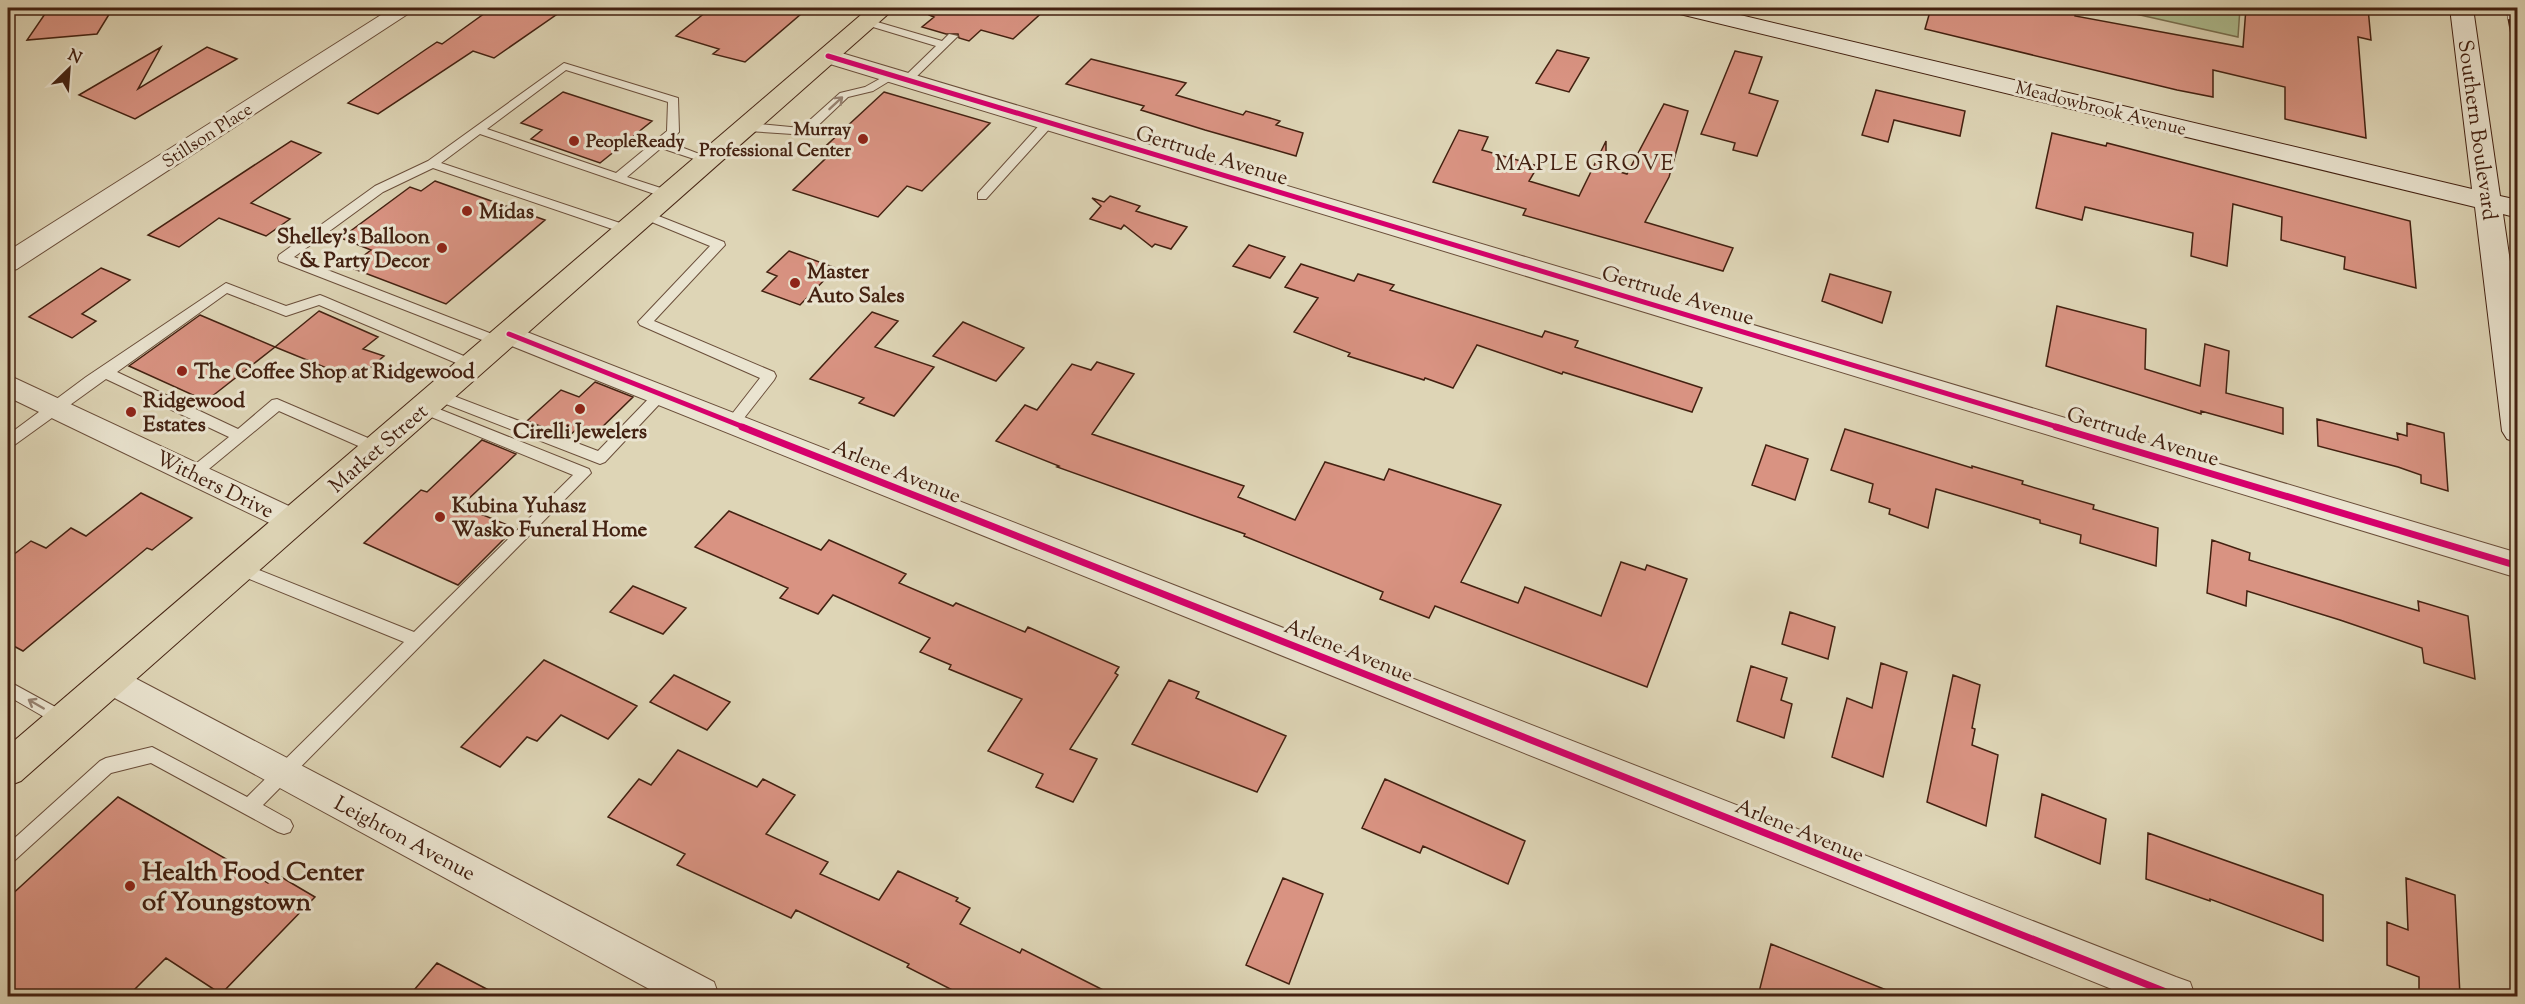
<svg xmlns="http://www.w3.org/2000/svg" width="2525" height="1004" font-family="'Sorts Mill Goudy',serif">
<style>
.green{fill:#aebe91;stroke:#787051;stroke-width:1.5}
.building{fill:#d99382;stroke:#432111;stroke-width:1.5}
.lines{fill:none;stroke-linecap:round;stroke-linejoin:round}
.lane-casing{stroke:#6a4e3a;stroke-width:2}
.street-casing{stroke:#6a4e3a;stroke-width:2}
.secondary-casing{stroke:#432111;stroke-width:2}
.primary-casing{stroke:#432111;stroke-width:2}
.lane{fill:#eae4d0;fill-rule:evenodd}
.street{fill:#eae4d0;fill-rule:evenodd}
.secondary{fill:#eae4d0;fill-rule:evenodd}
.primary{fill:#ded5b6;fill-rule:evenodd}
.rail-casing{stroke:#432111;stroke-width:5}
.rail{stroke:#eae4d0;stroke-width:4;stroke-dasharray:11;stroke-linecap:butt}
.cycleway-far1-casing{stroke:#eae4d0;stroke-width:8}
.cycleway-casing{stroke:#eae4d0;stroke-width:10}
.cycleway-far1{stroke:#d6006c;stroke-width:5}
.cycleway{stroke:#d6006c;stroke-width:7}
.oneway{stroke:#968270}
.poi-dot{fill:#8f2418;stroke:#eae4d0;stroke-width:2}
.labels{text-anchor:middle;stroke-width:6;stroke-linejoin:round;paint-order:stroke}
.far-street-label{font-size:18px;fill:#432111;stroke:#eae4d0}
.far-poi-label{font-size:18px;font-weight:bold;fill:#432111;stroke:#eae4d0;text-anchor:end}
.street-label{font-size:21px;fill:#432111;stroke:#eae4d0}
.poi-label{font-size:21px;font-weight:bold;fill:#432111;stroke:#eae4d0;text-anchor:start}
.neighbourhood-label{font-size:22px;letter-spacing:1.5px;fill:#432111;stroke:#eae4d0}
.near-poi-label{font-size:26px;font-weight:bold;fill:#432111;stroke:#eae4d0;text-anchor:start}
</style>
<rect width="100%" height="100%" fill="#ded5b6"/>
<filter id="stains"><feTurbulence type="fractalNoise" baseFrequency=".00333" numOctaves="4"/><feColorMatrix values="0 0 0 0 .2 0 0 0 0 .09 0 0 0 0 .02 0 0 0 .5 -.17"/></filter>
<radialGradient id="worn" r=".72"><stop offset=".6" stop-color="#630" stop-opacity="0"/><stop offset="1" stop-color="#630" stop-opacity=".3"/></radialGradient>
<path class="green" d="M 2109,8 L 2240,8 L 2238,37 Z"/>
<path class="building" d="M 49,8 L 113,8 L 97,34 L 27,40 Z
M 492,8 L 566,8 L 494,58 L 473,51 L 378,114 L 348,103 L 425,50 L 437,42 L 442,44 Z
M 711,8 L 808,8 L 745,62 L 713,54 L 719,49 L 676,36 Z
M 930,8 L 1047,8 L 1013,39 L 981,30 L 969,41 L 959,38 L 958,34 L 946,34 L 922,27 L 934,17 L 929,15 Z
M 1931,8 L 2063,8 L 2076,10 L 2075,16 L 2243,47 L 2246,8 L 2368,8 L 2371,40 L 2358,37 L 2366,138 L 2285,119 L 2285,87 L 2213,70 L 2213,97 L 2177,90 L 1925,29 Z
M 161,47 L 138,89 L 207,47 L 237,59 L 135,119 L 79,95 Z
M 1557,50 L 1589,58 L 1569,92 L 1536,83 Z
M 1735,51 L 1762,57 L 1749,93 L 1778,101 L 1757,156 L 1733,150 L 1735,143 L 1701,134 Z
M 1091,59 L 1186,83 L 1176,95 L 1243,115 L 1246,111 L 1280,121 L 1276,125 L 1303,133 L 1296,156 L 1205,130 L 1141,110 L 1144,106 L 1066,84 Z
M 1876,90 L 1965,111 L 1960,136 L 1894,120 L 1888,142 L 1862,135 Z
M 563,92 L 652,121 L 600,163 L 531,139 L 542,130 L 521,123 Z
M 884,92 L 990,123 L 922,191 L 907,186 L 878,217 L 793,190 L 825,159 L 815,156 Z
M 1664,104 L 1688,111 L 1669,177 L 1645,222 L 1733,248 L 1723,271 L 1523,215 L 1526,209 L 1433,182 L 1459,130 L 1488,137 L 1482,150 L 1538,166 L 1529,181 L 1579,196 L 1606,141 L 1606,168 L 1627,174 Z
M 2052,133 L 2106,146 L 2107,143 L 2410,221 L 2416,288 L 2344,269 L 2345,257 L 2281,240 L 2282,217 L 2233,204 L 2227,266 L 2191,256 L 2193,233 L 2085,207 L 2082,220 L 2036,208 Z
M 291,141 L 321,153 L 251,203 L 290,219 L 266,236 L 219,218 L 179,247 L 148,235 Z
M 435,181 L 545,220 L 446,304 L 349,267 L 371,250 L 341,238 L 410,187 L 421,191 Z
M 1110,196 L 1140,206 L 1136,211 L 1187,227 L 1171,249 L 1155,244 L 1152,247 L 1124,225 L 1121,229 L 1090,219 L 1101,206 L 1092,198 L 1104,202 Z
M 1249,245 L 1285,257 L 1270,278 L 1233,266 Z
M 789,251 L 836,268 L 800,305 L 762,291 L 777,276 L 767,272 Z
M 1301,264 L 1354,281 L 1358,274 L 1394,285 L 1390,290 L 1542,337 L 1545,331 L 1578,341 L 1575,347 L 1702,388 L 1692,412 L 1563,372 L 1562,374 L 1477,345 L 1453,388 L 1425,378 L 1424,380 L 1348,356 L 1350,353 L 1294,332 L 1318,298 L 1285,287 Z
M 101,268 L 130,280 L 82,314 L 96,321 L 72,338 L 29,317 Z
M 1830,274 L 1891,292 L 1882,323 L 1822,301 Z
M 2057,306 L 2146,329 L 2145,369 L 2200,386 L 2205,344 L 2229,351 L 2226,393 L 2283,408 L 2283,434 L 2201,411 L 2201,414 L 2046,366 Z
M 319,311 L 378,337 L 363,349 L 384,356 L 356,380 L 275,347 Z
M 872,312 L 898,321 L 875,347 L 934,367 L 894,416 L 859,403 L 864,398 L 810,379 Z
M 200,315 L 275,347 L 206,401 L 129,366 Z
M 963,322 L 1024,348 L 996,381 L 933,356 Z
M 1097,362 L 1134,374 L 1092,434 L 1244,486 L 1238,497 L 1295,520 L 1325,462 L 1384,480 L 1389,469 L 1501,505 L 1461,582 L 1518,603 L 1525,587 L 1601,616 L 1621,562 L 1645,570 L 1647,565 L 1687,579 L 1647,687 L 1435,606 L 1429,618 L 1380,599 L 1383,592 L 1244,536 L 1245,534 L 1057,467 L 1059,466 L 996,441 L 1025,405 L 1037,410 L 1072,364 L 1091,370 Z
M 595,382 L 633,397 L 596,433 L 580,426 L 568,437 L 527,421 L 561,390 L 579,397 Z
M 2317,419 L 2398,440 L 2397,433 L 2407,436 L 2407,423 L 2444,433 L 2448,491 L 2421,483 L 2421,475 L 2398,467 L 2318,446 Z
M 1845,429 L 1972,468 L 1972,466 L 2023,481 L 2022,484 L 2094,505 L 2093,509 L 2158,528 L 2156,566 L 2080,543 L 2081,535 L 2040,523 L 2040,520 L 1936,489 L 1928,528 L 1889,514 L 1890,509 L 1869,502 L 1873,484 L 1831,470 Z
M 482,440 L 516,454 L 461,506 L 515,528 L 458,585 L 364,543 L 421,490 L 427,492 Z
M 1766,445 L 1808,459 L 1795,500 L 1752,485 Z
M 141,493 L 192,518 L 152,550 L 147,548 L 23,651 L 8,643 L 8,559 L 31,541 L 46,548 L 71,528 L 86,536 Z
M 729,511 L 821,550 L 829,540 L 906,574 L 899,583 L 953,606 L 956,603 L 1025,632 L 1028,627 L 1119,667 L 1115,673 L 1118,675 L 1070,749 L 1097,759 L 1073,802 L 1036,787 L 1043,774 L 988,751 L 1022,699 L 949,669 L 951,665 L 920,652 L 930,638 L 833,595 L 818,614 L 780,598 L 788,588 L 695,547 Z
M 2212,540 L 2250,553 L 2249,560 L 2419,611 L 2418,601 L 2468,616 L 2475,679 L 2424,663 L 2422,648 L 2340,620 L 2247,591 L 2246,606 L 2207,593 Z
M 633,586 L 686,608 L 663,634 L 610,612 Z
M 1790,612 L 1835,627 L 1828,659 L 1782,644 Z
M 544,660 L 637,706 L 608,739 L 561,715 L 537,741 L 527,737 L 500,767 L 461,747 Z
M 1881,663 L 1907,672 L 1883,777 L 1832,757 L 1847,698 L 1872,708 Z
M 1751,666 L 1787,678 L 1781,700 L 1792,704 L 1784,738 L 1737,721 Z
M 674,675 L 730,702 L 707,730 L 650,702 Z
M 1953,675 L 1980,685 L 1972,728 L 1975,729 L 1972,745 L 1998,755 L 1986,826 L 1927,802 Z
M 1169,680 L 1199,692 L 1196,698 L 1286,736 L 1257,792 L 1132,744 Z
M 678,750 L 757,787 L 763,779 L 795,795 L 766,834 L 828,862 L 820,874 L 879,900 L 898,871 L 958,898 L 956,901 L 970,908 L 960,924 L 1020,953 L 1022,949 L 1115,996 L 964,996 L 907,967 L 909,964 L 796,910 L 791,918 L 677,865 L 685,854 L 608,817 L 639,779 L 651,785 Z
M 1385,779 L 1525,841 L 1508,884 L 1423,846 L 1420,853 L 1362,828 Z
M 2042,794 L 2106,819 L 2100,864 L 2035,837 Z
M 118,797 L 268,883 L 276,874 L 315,897 L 221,994 L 166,958 L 128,996 L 22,996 L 8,987 L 8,898 Z
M 2148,833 L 2323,895 L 2323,941 L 2210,899 L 2210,901 L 2146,879 Z
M 1283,878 L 1323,894 L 1289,984 L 1246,965 Z
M 2406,878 L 2455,895 L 2460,996 L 2419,996 L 2419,977 L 2387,965 L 2387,922 L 2408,930 Z
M 1771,944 L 1899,995 L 1899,996 L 1758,996 Z
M 437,963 L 500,996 L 409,996 Z"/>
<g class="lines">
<g class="lane-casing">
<path id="lane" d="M 867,19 L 942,41 L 949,34 L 958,36 L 911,82 L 903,82 L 903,78 L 936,46 L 863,24 L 862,22 Z
M 564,63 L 678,98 L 679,132 L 668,142 L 715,160 L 709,164 L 661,148 L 627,177 L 673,192 L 675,195 L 669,199 L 480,134 L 441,163 L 632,227 L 634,230 L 632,233 L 624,233 L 433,168 L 383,192 L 294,257 L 505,339 L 507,342 L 505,345 L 495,345 L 279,261 L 278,258 L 279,255 L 375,186 L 428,161 ZM 566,70 L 668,102 L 667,131 L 616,173 L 487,129 Z
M 892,72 L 898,75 L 896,77 L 873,91 L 848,97 L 808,135 L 748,131 L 742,127 L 748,123 L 801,128 L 840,93 L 865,87 Z
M 1048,119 L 1052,120 L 1052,126 L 986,199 L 978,199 L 978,193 L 1044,120 Z
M 646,211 L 724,242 L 725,245 L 654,321 L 774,372 L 776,376 L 774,380 L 737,427 L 727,427 L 725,423 L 760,378 L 640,325 L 638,322 L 710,246 L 642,218 L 640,215 Z
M 226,283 L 286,306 L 320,295 L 325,297 L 478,362 L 480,365 L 478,368 L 468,368 L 319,305 L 286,316 L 227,293 L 117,372 L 238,429 L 272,400 L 277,399 L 382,444 L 384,448 L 382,452 L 372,452 L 279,411 L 198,478 L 188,478 L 186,474 L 188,470 L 229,437 L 106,379 L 13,446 L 8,447 L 8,435 L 86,377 Z
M 438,390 L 598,451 L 656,391 L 666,391 L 668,395 L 605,462 L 600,464 L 433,399 L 431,395 L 433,391 Z
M 424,403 L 589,469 L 591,473 L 263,805 L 290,820 L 293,826 L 290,832 L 284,834 L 278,832 L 151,763 L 111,773 L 14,861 L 8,863 L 8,844 L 100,761 L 106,758 L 152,747 L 247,797 L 404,642 L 232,572 L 230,568 L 232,564 L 244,564 L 414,632 L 573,475 L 419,412 L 417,408 L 419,404 Z
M 8,681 L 70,715 L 72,720 L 70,725 L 64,727 L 58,725 L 8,696 Z"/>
</g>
<g class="street-casing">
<path id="street" d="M 392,8 L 417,8 L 17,269 L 8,272 L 8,251 Z
M 828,49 L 2518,553 L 2518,578 L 820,61 L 817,56 L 820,51 Z
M 509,325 L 2176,977 L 2190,982 L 2195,996 L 2129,996 L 499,341 L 495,334 L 499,327 Z
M 8,375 L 304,513 L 308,521 L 304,529 L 293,533 L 282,529 L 8,397 Z
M 110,665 L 714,982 L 719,996 L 662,996 L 98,689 L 93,679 L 98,669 Z"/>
</g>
<g class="secondary-casing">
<path id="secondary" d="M 1672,8 L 1711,8 L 2472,189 L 2450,8 L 2473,8 L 2500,196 L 2518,200 L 2518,218 L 2503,214 L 2518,316 L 2518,443 L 2507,439 L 2502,431 L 2475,207 L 1684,15 L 1676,13 Z"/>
</g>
<g class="primary-casing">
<path id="primary" d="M 869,8 L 895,8 L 21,781 L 8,786 L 8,746 Z"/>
</g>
<use href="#lane" class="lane"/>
<use href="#street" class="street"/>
<use href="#secondary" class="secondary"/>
<use href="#primary" class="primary"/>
<g class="rail-casing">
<path id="rail" d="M 2508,8 L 2518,62"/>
</g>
<use href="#rail" class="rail"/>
<g class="cycleway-far1-casing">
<path id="cycleway-far1" d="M 828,56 L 2061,428
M 509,334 L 746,428"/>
</g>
<g class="cycleway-casing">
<path id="cycleway" d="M 742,427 L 2176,996
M 2056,427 L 2518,566"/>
</g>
<use href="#cycleway-far1" class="cycleway-far1"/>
<use href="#cycleway" class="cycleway"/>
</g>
<defs><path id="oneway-shaft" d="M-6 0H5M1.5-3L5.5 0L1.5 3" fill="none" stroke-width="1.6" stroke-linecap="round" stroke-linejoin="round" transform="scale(1.5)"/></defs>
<g class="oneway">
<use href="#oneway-shaft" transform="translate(836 103) rotate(-43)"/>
<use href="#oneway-shaft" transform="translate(36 704) rotate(-150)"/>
</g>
<g class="poi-dot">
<circle cx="863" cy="139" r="6"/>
<circle cx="574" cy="141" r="6"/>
<circle cx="467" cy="211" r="6"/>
<circle cx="442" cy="248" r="6"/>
<circle cx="795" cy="283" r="6"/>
<circle cx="182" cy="371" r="6"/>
<circle cx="580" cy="409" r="6"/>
<circle cx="131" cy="412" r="6"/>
<circle cx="440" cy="517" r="6"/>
<circle cx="130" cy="886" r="6"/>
</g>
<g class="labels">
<g class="far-street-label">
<text transform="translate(2101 108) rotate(14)" y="6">Meadowbrook Avenue</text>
<text transform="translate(207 135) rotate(-33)" y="6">Stillson Place</text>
</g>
<g class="far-poi-label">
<text x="851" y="135">Murray<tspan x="851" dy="21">Professional Center</tspan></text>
<text x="586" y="147" text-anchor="start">PeopleReady</text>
</g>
<g class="street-label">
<text transform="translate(2478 130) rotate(82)" y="7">Southern Boulevard</text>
<text transform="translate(1212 155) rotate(17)" y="7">Gertrude Avenue</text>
<text transform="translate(1678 295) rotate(17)" y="7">Gertrude Avenue</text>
<text transform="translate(2143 436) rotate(17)" y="7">Gertrude Avenue</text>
<text transform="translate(378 448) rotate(-41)" y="7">Market Street</text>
<text transform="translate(897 471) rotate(22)" y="7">Arlene Avenue</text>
<text transform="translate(215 484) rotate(26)" y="7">Withers Drive</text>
<text transform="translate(1349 650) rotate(22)" y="7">Arlene Avenue</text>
<text transform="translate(1800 830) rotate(22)" y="7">Arlene Avenue</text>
<text transform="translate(405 838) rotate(28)" y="7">Leighton Avenue</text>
</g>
<g class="poi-label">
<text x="479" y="218">Midas</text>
<text x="430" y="243" text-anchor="end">Shelley's Balloon<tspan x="430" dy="24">&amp; Party Decor</tspan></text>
<text x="807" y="278">Master<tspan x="807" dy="24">Auto Sales</tspan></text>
<text x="194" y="378">The Coffee Shop at Ridgewood</text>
<text x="143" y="407">Ridgewood<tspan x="143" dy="24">Estates</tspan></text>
<text x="580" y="438" text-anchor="middle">Cirelli Jewelers</text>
<text x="452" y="512">Kubina Yuhasz<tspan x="452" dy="24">Wasko Funeral Home</tspan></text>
</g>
<g class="neighbourhood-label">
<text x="1585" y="170">MAPLE GROVE</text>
</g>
<g class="near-poi-label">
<text x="142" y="880">Health Food Center<tspan x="142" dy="30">of Youngstown</tspan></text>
</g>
</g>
<rect width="2525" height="1004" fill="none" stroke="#ded5b6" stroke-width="30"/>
<rect x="9" y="9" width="2507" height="986" fill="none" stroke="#432111" stroke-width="3"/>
<rect x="15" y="15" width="2495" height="974" fill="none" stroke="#432111" stroke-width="1.5"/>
<g transform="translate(69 69) rotate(25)" stroke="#eae4d0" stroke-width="4.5" paint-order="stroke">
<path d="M0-4.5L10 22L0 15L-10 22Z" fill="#432111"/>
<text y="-9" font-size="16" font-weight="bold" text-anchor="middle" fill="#432111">N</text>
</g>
<rect width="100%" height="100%" filter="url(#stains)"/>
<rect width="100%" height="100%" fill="url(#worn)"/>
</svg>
